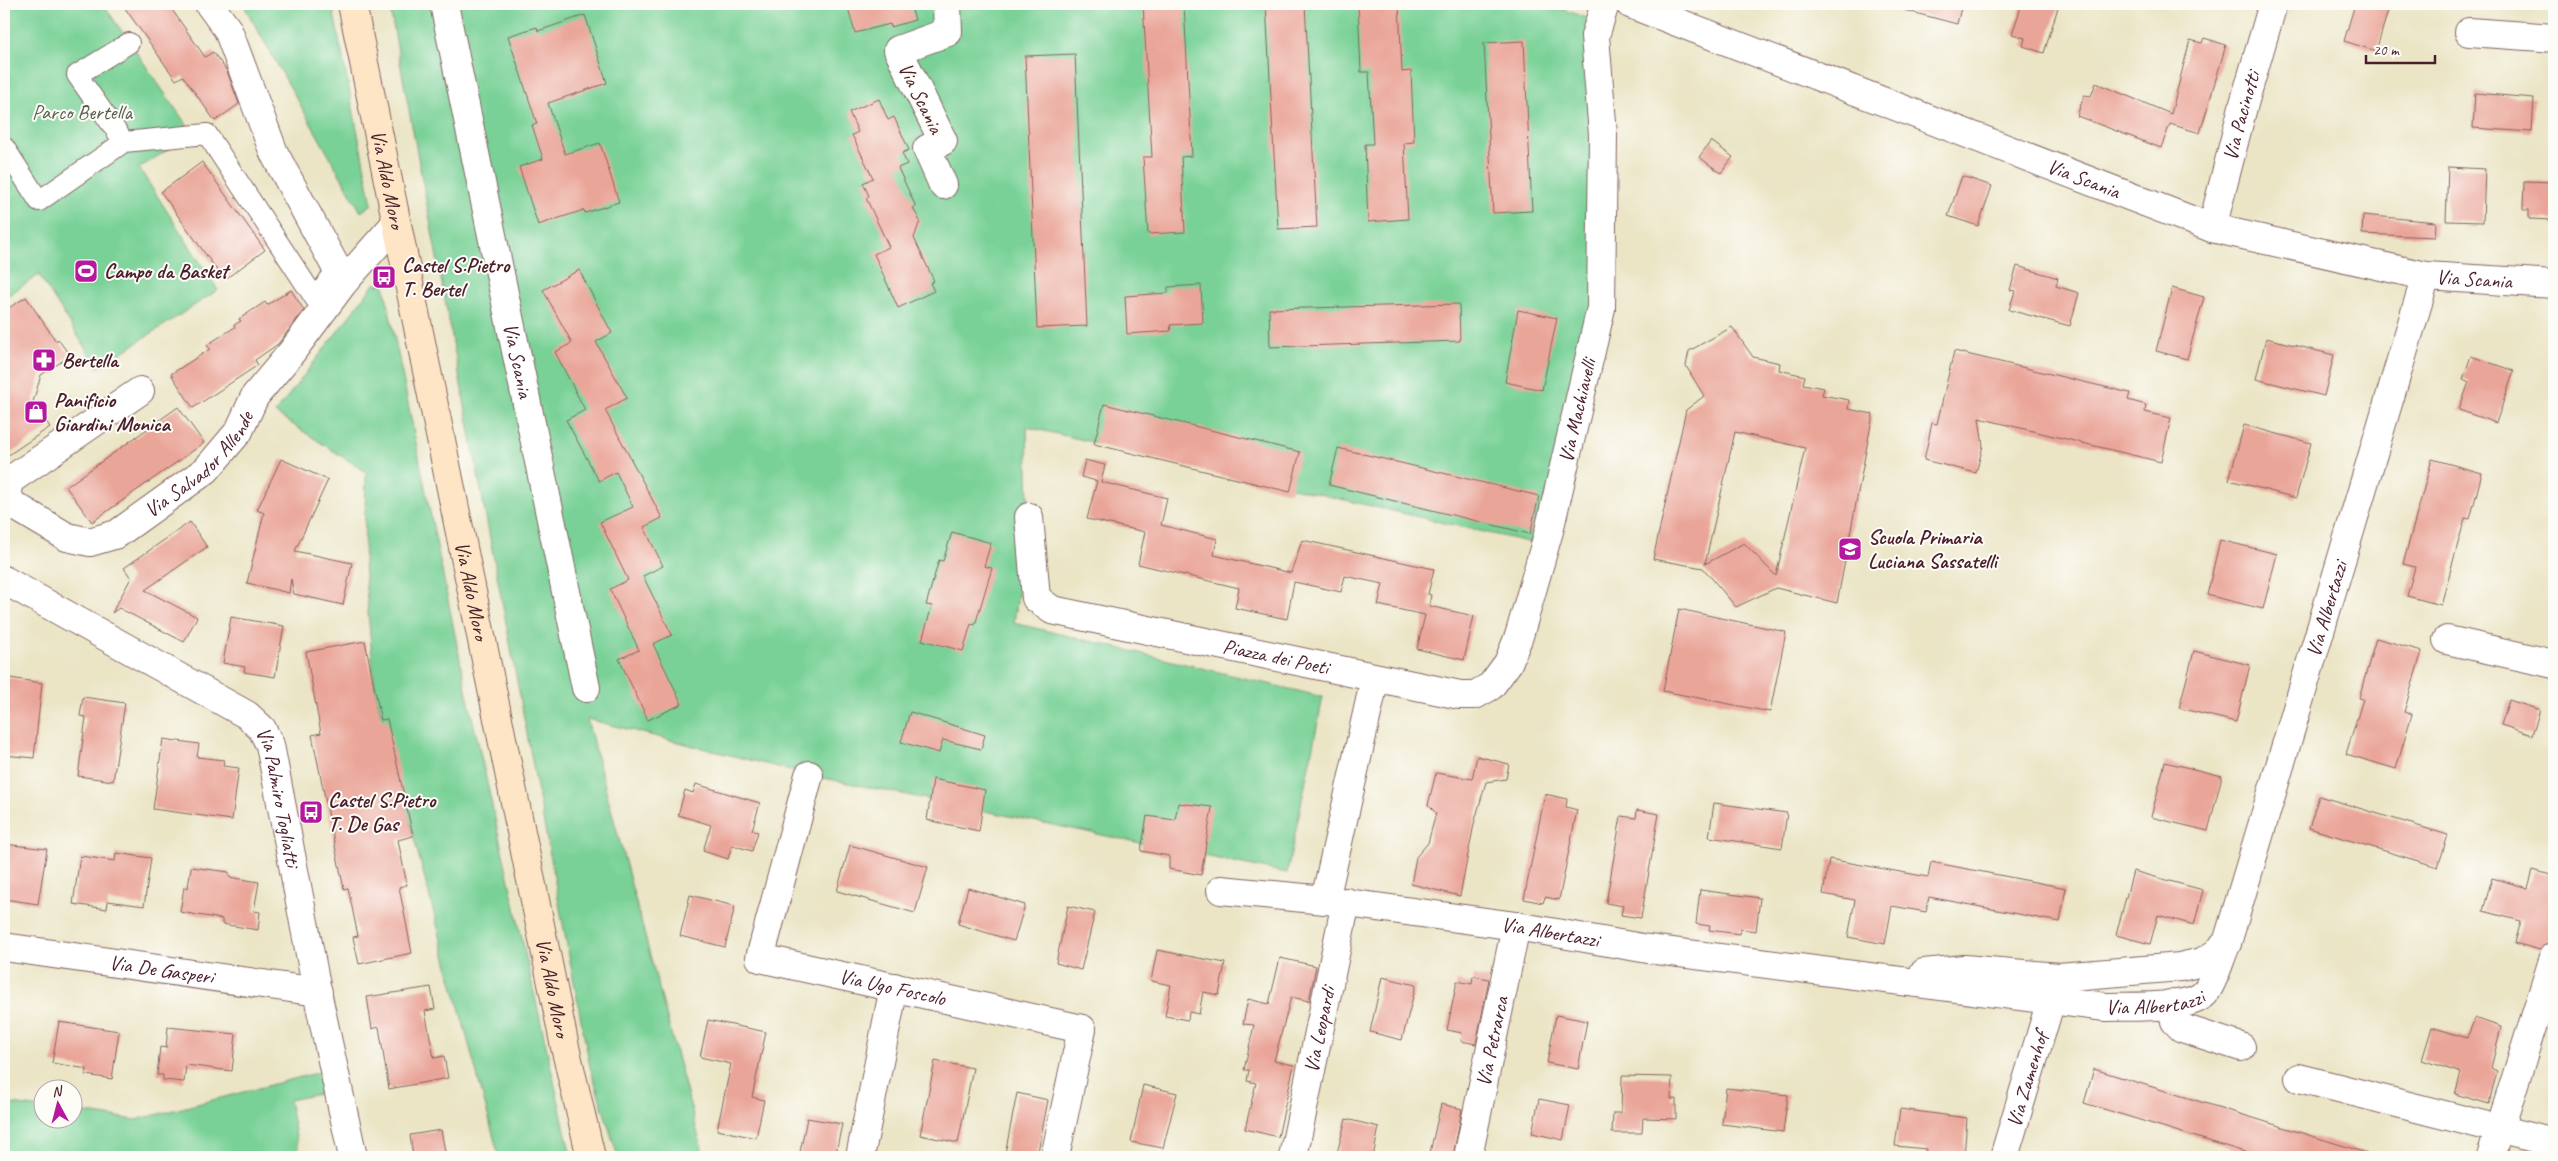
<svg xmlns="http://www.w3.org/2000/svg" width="2558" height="1161" font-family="Caveat,sans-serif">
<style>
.green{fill:#79d197;stroke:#627861}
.building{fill:#eaa599;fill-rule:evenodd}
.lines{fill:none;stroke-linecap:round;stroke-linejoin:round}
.pedestrian-casing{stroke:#826461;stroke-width:22}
.minor-casing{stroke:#826461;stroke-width:30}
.secondary-casing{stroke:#826461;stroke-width:30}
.pedestrian{stroke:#fff;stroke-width:20}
.minor{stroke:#fff;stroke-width:28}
.secondary{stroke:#fde5c5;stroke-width:28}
.labels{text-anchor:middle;stroke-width:4;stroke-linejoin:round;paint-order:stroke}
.street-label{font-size:21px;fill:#4a1f2b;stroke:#fdfcf7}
.park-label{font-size:21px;fill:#5a5d51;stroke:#fdfcf7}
.poi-label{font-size:21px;font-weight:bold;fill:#4a1f2b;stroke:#fdfcf7;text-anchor:start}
</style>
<rect width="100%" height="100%" fill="#fdfcf7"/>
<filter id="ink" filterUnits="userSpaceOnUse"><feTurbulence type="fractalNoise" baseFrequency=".02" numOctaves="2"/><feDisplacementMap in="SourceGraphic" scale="10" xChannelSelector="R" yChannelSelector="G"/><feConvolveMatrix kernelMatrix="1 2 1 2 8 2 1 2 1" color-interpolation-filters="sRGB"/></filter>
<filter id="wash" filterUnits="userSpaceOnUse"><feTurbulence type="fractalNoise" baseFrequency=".0096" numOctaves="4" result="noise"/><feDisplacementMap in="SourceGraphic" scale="20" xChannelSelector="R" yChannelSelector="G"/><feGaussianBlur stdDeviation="1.12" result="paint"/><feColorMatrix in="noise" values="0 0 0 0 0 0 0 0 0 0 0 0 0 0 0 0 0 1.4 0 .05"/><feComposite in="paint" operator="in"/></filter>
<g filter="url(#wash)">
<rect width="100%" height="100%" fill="#ebe5c6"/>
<path class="green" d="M 4,4 L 103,4 L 193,134 L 139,168 L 218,290 L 98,368 L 39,275 L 4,298 Z
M 243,4 L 332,4 L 372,204 L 361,212 Z
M 389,4 L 1550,4 L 1599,23 L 1601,308 L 1545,546 L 1027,427 L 1029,517 L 1014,623 L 1323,697 L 1287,873 L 809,775 L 587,719 L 704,1157 L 618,1157 L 590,1067 Z
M 374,284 L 384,285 L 467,694 L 571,1157 L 499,1157 L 375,692 L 364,565 L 366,472 L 275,413 Z
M 324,1071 L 329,1092 L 289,1100 L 300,1157 L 4,1157 L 4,1103 L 42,1108 L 42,1118 L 72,1118 L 73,1111 L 136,1120 Z"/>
<g id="blocks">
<path class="building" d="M 122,4 L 168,4 L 205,57 L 213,52 L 227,71 L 239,104 L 215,121 L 183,76 L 176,80 Z
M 847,4 L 910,4 L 915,20 L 891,27 L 890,24 L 855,33 Z
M 1143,4 L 1184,4 L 1192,156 L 1181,157 L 1185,232 L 1148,234 L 1143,157 L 1152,157 Z
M 1266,4 L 1305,4 L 1317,227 L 1278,229 Z
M 1358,4 L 1399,4 L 1402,72 L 1411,71 L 1414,142 L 1404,143 L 1408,219 L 1368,222 L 1365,144 L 1373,144 L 1369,72 L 1361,72 Z
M 1904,4 L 1962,4 L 1957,24 L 1904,10 Z
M 2022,4 L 2059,4 L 2044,53 L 2023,46 L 2025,38 L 2012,34 Z
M 2355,4 L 2390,4 L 2376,51 L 2344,41 Z
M 585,15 L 607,83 L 548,103 L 565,154 L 600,143 L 619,202 L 585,213 L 584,210 L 538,225 L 519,167 L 543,159 L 532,125 L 537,124 L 508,36 L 537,27 L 538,31 Z
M 2204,38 L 2226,45 L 2200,133 L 2170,124 L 2161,148 L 2077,116 L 2084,95 L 2091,96 L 2096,83 L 2171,114 L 2190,40 L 2202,43 Z
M 1524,41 L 1532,211 L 1493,213 L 1484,43 Z
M 1075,54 L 1087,326 L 1037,328 L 1025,56 Z
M 2475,93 L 2534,98 L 2532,132 L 2473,128 Z
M 879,99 L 888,120 L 894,117 L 909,150 L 902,153 L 907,164 L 898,168 L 916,207 L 913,208 L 920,221 L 914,238 L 934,281 L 930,283 L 934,291 L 898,308 L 874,254 L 889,247 L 866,198 L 869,196 L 863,183 L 873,178 L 852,135 L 858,132 L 849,112 Z
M 1711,141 L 1733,157 L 1721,173 L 1699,157 Z
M 202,162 L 265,250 L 224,280 L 161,192 Z
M 2448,167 L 2485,169 L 2483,222 L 2446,221 Z
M 1962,176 L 1992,186 L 1978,226 L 1948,216 Z
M 2524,181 L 2554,182 L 2554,220 L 2529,219 L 2529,210 L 2523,210 Z
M 2363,215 L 2436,222 L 2435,237 L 2362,234 Z
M 2017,266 L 2058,278 L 2056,286 L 2079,293 L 2070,326 L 2009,310 L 2015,291 L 2010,290 Z
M 579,270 L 612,333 L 596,342 L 627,398 L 605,410 L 662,518 L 644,527 L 663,566 L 643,576 L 672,635 L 653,644 L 682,704 L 648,720 L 619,659 L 639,650 L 610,589 L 628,580 L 600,522 L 633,507 L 616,472 L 599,481 L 566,420 L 585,410 L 555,352 L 572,343 L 543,290 Z
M 1201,285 L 1203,323 L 1170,325 L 1171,331 L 1127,334 L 1125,296 L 1168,293 L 1168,287 Z
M 2172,288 L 2204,297 L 2187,359 L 2156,351 Z
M 291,290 L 304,310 L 278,344 L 255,360 L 258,365 L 193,408 L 171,374 L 210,349 L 207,345 L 235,327 L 234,325 L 241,321 L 239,319 L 265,302 L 267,305 Z
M 26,297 L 56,341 L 58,339 L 70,356 L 41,375 L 33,402 L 50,427 L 4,458 L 4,311 Z
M 1459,304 L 1460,341 L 1270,347 L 1269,309 Z
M 1518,310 L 1557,318 L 1542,390 L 1505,382 Z
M 1732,327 L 1753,357 L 1780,363 L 1779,370 L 1805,376 L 1803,384 L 1824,388 L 1822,395 L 1849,400 L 1848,409 L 1873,414 L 1837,603 L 1776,588 L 1736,607 L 1703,568 L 1653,559 L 1686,410 L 1704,396 L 1686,366 L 1689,351 ZM 1735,432 L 1805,448 L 1776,576 L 1744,543 L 1705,564 Z
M 2266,338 L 2334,355 L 2324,396 L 2256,379 Z
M 1954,351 L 2130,393 L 2128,400 L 2146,405 L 2145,412 L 2171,418 L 2161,462 L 1979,418 L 1983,446 L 1976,473 L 1924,460 L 1932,423 L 1937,424 Z
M 2471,356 L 2514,371 L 2496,423 L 2459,410 L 2469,382 L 2463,379 Z
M 1104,404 L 1300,452 L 1290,492 L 1094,444 Z
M 178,407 L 204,443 L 92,522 L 66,487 Z
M 2244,425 L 2311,443 L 2296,498 L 2229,480 Z
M 1338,448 L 1539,496 L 1530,534 L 1329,485 Z
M 281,459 L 328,480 L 295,551 L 352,563 L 343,605 L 294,594 L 291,579 L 289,593 L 247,583 L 264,513 L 257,510 Z
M 2432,459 L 2482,473 L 2470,519 L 2465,518 L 2441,605 L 2407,596 L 2415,567 L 2403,564 Z
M 1085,460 L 1105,465 L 1101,482 L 1167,498 L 1161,525 L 1217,539 L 1214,555 L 1291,573 L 1302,540 L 1434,569 L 1428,594 L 1431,595 L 1429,606 L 1474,616 L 1464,660 L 1417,649 L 1425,615 L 1378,605 L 1383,584 L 1345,576 L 1341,592 L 1294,582 L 1287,619 L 1235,608 L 1239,588 L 1138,564 L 1145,532 L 1087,519 L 1097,481 L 1081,477 Z
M 190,522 L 207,547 L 145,590 L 197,617 L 184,642 L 119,608 L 112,613 L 131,578 L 124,568 Z
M 952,532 L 991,543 L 984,566 L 992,568 L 975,625 L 971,624 L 963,651 L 922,640 L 932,606 L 926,605 L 939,560 L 943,561 Z
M 2220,540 L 2277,554 L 2263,609 L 2207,595 Z
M 1679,609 L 1786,632 L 1770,712 L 1663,691 Z
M 231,617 L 284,626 L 275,677 L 244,672 L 245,667 L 223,663 Z
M 2376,638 L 2422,651 L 2404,712 L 2412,714 L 2396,769 L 2346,754 L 2363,699 L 2359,698 Z
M 365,641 L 381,720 L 387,719 L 413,836 L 398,840 L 407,885 L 399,887 L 412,953 L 359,964 L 353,937 L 358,936 L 348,888 L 344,889 L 312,735 L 321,733 L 306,652 Z
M 2194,651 L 2250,665 L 2236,722 L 2179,708 Z
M 4,677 L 42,683 L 34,758 L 4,755 Z
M 83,697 L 125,703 L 113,781 L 78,776 L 86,717 L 80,716 Z
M 2509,700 L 2540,710 L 2532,735 L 2501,725 Z
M 910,712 L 985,735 L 981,749 L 943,740 L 939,753 L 901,742 Z
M 163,739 L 199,744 L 197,757 L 224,760 L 223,766 L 239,768 L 232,820 L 153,809 Z
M 1477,756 L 1509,764 L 1506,779 L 1486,782 L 1474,824 L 1460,896 L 1411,884 L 1416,857 L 1428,843 L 1436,813 L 1428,805 L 1436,773 L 1472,779 Z
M 2165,762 L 2222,776 L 2208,831 L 2151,817 Z
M 933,779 L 985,790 L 979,831 L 927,820 Z
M 696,784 L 760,803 L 752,830 L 758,832 L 752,851 L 732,845 L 728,859 L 703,851 L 711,825 L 678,815 L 685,790 L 693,793 Z
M 1545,794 L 1567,799 L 1566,807 L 1577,810 L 1559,900 L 1545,897 L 1543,903 L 1524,899 Z
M 2319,796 L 2448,835 L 2438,867 L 2309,828 Z
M 1178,803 L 1212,807 L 1201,875 L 1169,869 L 1169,856 L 1141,851 L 1147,816 L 1175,820 Z
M 1714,803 L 1787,813 L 1782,848 L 1709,837 Z
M 1637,810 L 1659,814 L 1641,918 L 1621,915 L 1623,906 L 1606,903 L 1621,816 L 1636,818 Z
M 4,844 L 47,849 L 38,904 L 4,899 Z
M 850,845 L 928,867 L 915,913 L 837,891 Z
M 116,853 L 151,858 L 144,906 L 108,901 L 107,909 L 73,904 L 80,856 L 115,861 Z
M 1829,859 L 1928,877 L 1931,862 L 2066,888 L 2060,922 L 1929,897 L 1926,912 L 1892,906 L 1885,944 L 1848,937 L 1855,900 L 1823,894 Z
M 191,867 L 229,872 L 229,877 L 259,882 L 254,911 L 260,912 L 258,930 L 222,924 L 222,919 L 180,912 L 184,887 L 188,888 Z
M 2533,870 L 2554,876 L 2554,936 L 2553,942 L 2544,945 L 2540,950 L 2515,943 L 2521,921 L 2483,911 L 2492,878 L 2528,888 Z
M 2133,871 L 2203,890 L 2194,925 L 2158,915 L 2150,944 L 2116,935 Z
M 968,888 L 1025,905 L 1014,941 L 958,924 Z
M 1700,890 L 1760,898 L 1756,931 L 1740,929 L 1739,934 L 1709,930 L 1710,926 L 1696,924 Z
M 690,895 L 735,906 L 725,947 L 680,936 Z
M 1068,906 L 1095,912 L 1081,970 L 1056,963 Z
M 1157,950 L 1225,963 L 1219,995 L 1203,992 L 1199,1014 L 1189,1012 L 1188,1020 L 1165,1016 L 1171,985 L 1151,981 Z
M 1280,958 L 1316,966 L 1309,1001 L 1291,997 L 1274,1061 L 1294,1065 L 1278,1137 L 1245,1129 L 1256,1083 L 1247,1081 L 1249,1070 L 1244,1070 L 1254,1025 L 1243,1024 L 1248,999 L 1269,1004 Z
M 1473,976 L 1489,979 L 1476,1044 L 1461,1041 L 1462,1033 L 1447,1030 L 1457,981 L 1472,984 Z
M 1382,977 L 1416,985 L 1402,1040 L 1370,1032 Z
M 431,987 L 435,1009 L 425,1011 L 434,1058 L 444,1056 L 448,1078 L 389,1089 L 379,1027 L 372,1029 L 367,997 Z
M 1556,1015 L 1587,1021 L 1578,1069 L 1547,1063 Z
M 2475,1018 L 2501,1027 L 2491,1068 L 2497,1071 L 2489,1104 L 2455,1094 L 2461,1073 L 2422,1060 L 2432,1027 L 2467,1038 Z
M 708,1020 L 766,1032 L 752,1097 L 764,1100 L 756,1138 L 717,1130 L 731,1064 L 700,1057 Z
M 59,1022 L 119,1031 L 112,1079 L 86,1075 L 87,1069 L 52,1063 Z
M 168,1027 L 236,1034 L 232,1071 L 186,1065 L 184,1082 L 163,1080 L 163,1075 L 157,1075 L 160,1047 L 166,1048 Z
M 935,1061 L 973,1068 L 958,1143 L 920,1135 Z
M 2094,1069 L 2367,1153 L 2367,1157 L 2261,1157 L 2084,1103 Z
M 1622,1076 L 1672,1077 L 1671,1099 L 1676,1099 L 1676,1119 L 1643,1118 L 1642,1133 L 1612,1133 L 1613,1113 L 1621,1113 Z
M 1143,1085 L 1177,1093 L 1163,1148 L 1131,1142 Z
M 1726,1088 L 1788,1095 L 1783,1132 L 1722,1124 Z
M 1017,1093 L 1048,1100 L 1037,1157 L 1005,1154 Z
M 1539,1099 L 1570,1105 L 1563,1140 L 1532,1133 Z
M 1441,1104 L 1462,1109 L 1453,1157 L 1429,1157 Z
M 1900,1109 L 1967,1118 L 1964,1157 L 1925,1157 L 1926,1149 L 1895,1146 Z
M 807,1118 L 842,1124 L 835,1157 L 799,1157 Z
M 1346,1119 L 1379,1127 L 1373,1157 L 1356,1157 L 1337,1153 Z
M 441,1130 L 446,1157 L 413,1157 L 410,1135 Z"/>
</g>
</g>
<g filter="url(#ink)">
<use href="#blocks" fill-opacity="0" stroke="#826461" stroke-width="1"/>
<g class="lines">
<g class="pedestrian-casing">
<path id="pedestrian" d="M 124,142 L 207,134 L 316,300 L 329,280
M 4,147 L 39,201 L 124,142 L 77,75 L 129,43"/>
</g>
<g class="minor-casing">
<g id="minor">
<path d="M 209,4 L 228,30 L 274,153 L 344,282"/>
<path id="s1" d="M 444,4 L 586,688"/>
<path id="s2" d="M 1630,4 L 2212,228 L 2426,276 L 2554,284"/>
<path d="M 2469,32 L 2554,38"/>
<path d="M 943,185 L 927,149 L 943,141 L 898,50 L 948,32 L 947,4"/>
<path id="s3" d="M 2212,228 L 2243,107 L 2273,4"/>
<path d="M 10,503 L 6,483 L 140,391"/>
<path id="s4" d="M 4,507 L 10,503 L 67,537 L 90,542 L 117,534 L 206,470 L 239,431 L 255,396 L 291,353 L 344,282 L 396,223"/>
<path id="s5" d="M 1029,517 L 1036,598 L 1052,610 L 1460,695 L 1475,695 L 1491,686 L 1508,663 L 1519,636 L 1549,531 L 1601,308 L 1603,135 L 1595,36 L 1605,4"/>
<path id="s6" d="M 4,580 L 247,715 L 262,729 L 270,745 L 319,1001 L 353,1157"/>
<path d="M 2447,640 L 2554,664"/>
<path id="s7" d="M 809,775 L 760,958 L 1082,1029 L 1055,1157"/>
<path id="s8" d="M 1221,890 L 1325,900 L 1516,926 L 1648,949 L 2106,1007 C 2128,1006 2190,1010 2205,993 C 2215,980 2220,958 2227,943 L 2426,276"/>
<path d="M 1325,900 L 1375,678"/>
<path id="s9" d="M 4,947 L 318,992"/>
<path d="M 1924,973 L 1964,969 L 2059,977 L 2180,967 L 2202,962 L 2215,954 L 2227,943"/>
<path d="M 2170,1004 L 2175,1021 L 2182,1028 L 2241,1047"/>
<path d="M 2299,1078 L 2554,1143"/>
<path d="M 860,1157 L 894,987"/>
<path id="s10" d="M 1293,1157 L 1346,902"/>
<path id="s11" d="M 1468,1157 L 1516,926"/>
<path id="s12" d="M 2004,1157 L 2056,984"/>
<path d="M 2491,1157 L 2554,957"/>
</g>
</g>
<g class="secondary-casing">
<g id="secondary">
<path id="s13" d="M 352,4 L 565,1047 L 591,1157"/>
</g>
</g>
<use href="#pedestrian" class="pedestrian"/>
<use href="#minor" class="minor"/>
<use href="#secondary" class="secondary"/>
</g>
</g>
<defs>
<g id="stadium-square" transform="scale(1.25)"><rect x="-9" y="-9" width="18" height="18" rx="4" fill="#b5179e" stroke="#fdfcf7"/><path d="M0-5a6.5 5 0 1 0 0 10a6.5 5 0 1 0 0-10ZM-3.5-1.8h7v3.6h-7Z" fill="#fff"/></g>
<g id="bus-square" transform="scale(1.25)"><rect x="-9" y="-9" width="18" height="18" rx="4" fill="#b5179e" stroke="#fdfcf7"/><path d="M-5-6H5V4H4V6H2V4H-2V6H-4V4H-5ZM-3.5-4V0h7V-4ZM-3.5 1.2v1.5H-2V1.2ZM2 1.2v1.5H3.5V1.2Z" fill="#fff"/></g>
<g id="pharmacy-square" transform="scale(1.25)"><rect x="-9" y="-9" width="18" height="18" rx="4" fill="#b5179e" stroke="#fdfcf7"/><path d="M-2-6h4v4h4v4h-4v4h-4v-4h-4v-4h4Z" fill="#fff"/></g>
<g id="shop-square" transform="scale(1.25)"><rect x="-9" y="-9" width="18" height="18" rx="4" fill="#b5179e" stroke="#fdfcf7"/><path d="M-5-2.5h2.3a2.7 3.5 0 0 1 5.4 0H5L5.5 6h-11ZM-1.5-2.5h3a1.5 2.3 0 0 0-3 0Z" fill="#fff"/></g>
<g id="school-square" transform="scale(1.25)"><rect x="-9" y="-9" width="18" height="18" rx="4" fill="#b5179e" stroke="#fdfcf7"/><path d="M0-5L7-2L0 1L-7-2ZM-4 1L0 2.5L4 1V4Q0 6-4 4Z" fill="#fff"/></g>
</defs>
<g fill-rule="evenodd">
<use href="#stadium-square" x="86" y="271"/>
<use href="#bus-square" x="384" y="277"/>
<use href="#pharmacy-square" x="44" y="360"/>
<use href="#shop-square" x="36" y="412"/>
<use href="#school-square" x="1850" y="549"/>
<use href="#bus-square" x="311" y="812"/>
</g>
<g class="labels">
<g class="street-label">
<text transform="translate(921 98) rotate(64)" y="7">Via Scania</text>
<text dy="7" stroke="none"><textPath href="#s3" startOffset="116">Via Pacinotti</textPath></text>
<text dy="7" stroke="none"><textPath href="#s13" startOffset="179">Via Aldo Moro</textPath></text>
<text dy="7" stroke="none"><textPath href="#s2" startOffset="486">Via Scania</textPath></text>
<text dy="7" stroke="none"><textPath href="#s2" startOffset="891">Via Scania</textPath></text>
<text dy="7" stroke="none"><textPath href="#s1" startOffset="364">Via Scania</textPath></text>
<text dy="7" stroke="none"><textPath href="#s5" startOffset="842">Via Machiavelli</textPath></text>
<text dy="7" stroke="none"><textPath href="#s4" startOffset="234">Via Salvador Allende</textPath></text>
<text dy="7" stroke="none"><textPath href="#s13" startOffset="599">Via Aldo Moro</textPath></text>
<text dy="7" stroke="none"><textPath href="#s8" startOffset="1398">Via Albertazzi</textPath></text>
<text dy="7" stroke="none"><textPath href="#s5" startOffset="330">Piazza dei Poeti</textPath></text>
<text dy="7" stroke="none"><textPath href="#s6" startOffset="369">Via Palmiro Togliatti</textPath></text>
<text dy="7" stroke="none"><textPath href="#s8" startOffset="332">Via Albertazzi</textPath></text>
<text dy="7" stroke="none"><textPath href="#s9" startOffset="159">Via De Gasperi</textPath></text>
<text dy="7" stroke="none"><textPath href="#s13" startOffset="1004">Via Aldo Moro</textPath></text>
<text dy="7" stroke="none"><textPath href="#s7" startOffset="325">Via Ugo Foscolo</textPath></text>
<text dy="7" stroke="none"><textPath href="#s8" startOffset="942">Via Albertazzi</textPath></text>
<text dy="7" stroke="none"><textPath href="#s10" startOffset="130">Via Leopardi</textPath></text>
<text dy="7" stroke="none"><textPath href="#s11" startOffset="118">Via Petrarca</textPath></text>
<text dy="7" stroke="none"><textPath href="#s12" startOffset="81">Via Zamenhof</textPath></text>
</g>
<g class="park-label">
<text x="82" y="119">Parco Bertella</text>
</g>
<g class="poi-label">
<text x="402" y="272">Castel S.Pietro<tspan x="402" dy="24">T. Bertel</tspan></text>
<text x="104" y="278">Campo da Basket</text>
<text x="62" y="367">Bertella</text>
<text x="54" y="407">Panificio<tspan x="54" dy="24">Giardini Monica</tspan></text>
<text x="1868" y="544">Scuola Primaria<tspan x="1868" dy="24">Luciana Sassatelli</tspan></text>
<text x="328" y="807">Castel S.Pietro<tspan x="328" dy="24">T. De Gas</tspan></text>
</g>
</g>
<rect width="2558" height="1161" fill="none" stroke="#fdfcf7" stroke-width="20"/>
<g transform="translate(58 1104) rotate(353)"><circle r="24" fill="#fdfcf7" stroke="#b5a4a5"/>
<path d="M0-4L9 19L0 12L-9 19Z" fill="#b5179e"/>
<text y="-8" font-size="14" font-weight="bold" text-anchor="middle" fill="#4a1f2b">N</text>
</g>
<path d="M2366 55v8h69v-8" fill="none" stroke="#4a1f2b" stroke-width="2.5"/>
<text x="2373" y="55" font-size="15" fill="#4a1f2b" stroke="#fdfcf7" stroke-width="4" paint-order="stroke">20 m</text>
</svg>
